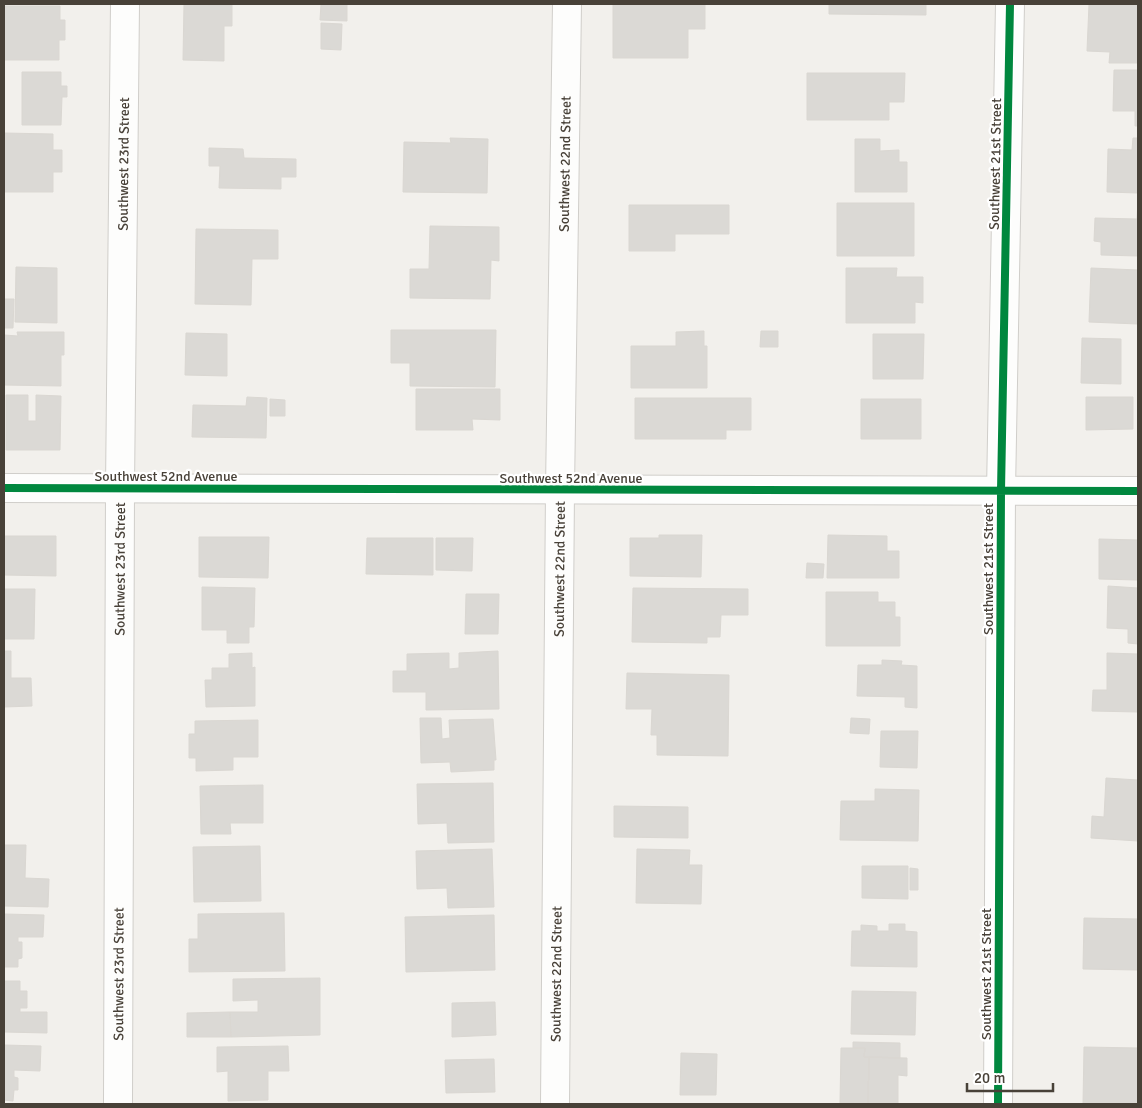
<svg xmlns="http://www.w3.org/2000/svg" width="1142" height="1108" font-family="Signika,sans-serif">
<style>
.building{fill:#dbd9d5;stroke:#dad7d2}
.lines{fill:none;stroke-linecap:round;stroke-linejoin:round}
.minor-casing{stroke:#d0ceca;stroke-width:30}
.minor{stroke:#fdfdfc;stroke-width:28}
.cycleway-casing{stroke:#fff;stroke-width:11}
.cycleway{stroke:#00873e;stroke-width:8}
.labels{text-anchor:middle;stroke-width:4.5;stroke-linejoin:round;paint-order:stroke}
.street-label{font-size:14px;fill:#484138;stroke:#fff}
</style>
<rect width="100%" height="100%" fill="#f2f0ec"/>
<path class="building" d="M 184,4 L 232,5 L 232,26 L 224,26 L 224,61 L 183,60 Z
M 321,4 L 347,4 L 347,21 L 320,20 Z
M 613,4 L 705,4 L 705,29 L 688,29 L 688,58 L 613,58 Z
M 829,4 L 926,4 L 926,15 L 829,14 Z
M 1089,4 L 1138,4 L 1138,63 L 1109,63 L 1110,52 L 1087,51 Z
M 4,6 L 60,6 L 60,20 L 65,20 L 65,40 L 59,40 L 59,60 L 4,60 Z
M 321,23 L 342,24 L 341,50 L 321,49 Z
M 1114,70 L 1138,70 L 1138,126 L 1135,126 L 1135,111 L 1113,111 Z
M 22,72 L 61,72 L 61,86 L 67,86 L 67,97 L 62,97 L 61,125 L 22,125 Z
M 807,73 L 905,73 L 904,102 L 889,102 L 889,120 L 807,120 Z
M 4,133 L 53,134 L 53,150 L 62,150 L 62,172 L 53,172 L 53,192 L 4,192 Z
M 450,138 L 488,139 L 487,193 L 403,192 L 404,142 L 451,143 Z
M 1133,138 L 1138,138 L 1138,193 L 1107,192 L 1108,149 L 1132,150 Z
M 855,139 L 880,139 L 880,151 L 899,150 L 899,162 L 907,162 L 907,192 L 855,192 Z
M 209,148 L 243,149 L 244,158 L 296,159 L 296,177 L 281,177 L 281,189 L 219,188 L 220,166 L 209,166 Z
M 1138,201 L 1138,256 L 1101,255 L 1101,242 L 1094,241 L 1095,218 L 1137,219 Z
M 837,203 L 914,203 L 914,256 L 837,256 Z
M 629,205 L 729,205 L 729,234 L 675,234 L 675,251 L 629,251 Z
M 430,226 L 499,227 L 499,261 L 491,260 L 490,299 L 410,298 L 410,269 L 429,269 Z
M 196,229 L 278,230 L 278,259 L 252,259 L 251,305 L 195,304 Z
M 16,267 L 57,268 L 57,323 L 15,322 Z
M 846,268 L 897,268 L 896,277 L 923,277 L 923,303 L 915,302 L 915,323 L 846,323 Z
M 1091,268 L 1138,270 L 1138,324 L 1089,322 Z
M 4,299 L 14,299 L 13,328 L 4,328 Z
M 391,330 L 496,330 L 495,387 L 410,386 L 410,363 L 391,363 Z
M 704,331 L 704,346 L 707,346 L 707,388 L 631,388 L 631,346 L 676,346 L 676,332 Z
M 761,331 L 778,331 L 778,347 L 760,347 Z
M 17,332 L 64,332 L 64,355 L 61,355 L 61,386 L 4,385 L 4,335 L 18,336 Z
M 186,333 L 227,334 L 227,376 L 185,375 Z
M 873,334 L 924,334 L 923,379 L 873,379 Z
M 1082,338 L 1121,339 L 1121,384 L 1081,383 Z
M 416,389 L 500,389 L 500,420 L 472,419 L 473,430 L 416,430 Z
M 6,395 L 28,395 L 28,421 L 36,421 L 36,395 L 61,396 L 60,450 L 6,450 Z
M 247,397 L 267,398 L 266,438 L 192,437 L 193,405 L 246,406 Z
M 1086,397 L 1133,397 L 1133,429 L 1086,430 Z
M 635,398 L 751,398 L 751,430 L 726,430 L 726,439 L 635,439 Z
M 270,399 L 285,400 L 285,416 L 270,416 Z
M 861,399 L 921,399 L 921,439 L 861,439 Z
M 659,535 L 702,535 L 701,577 L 630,576 L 630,538 L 659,538 Z
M 828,535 L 887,536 L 887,551 L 899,551 L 899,578 L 827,578 Z
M 4,536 L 56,536 L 56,576 L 4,575 Z
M 199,537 L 269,537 L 268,578 L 199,577 Z
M 367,538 L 433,538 L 433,575 L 366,574 Z
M 436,538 L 473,538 L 472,571 L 436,570 Z
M 1099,539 L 1138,540 L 1138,580 L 1099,579 Z
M 807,563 L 824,564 L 823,578 L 806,578 Z
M 1108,586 L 1138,588 L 1138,644 L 1128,643 L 1128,629 L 1107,628 Z
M 202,587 L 255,588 L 254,627 L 249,627 L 249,643 L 227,643 L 227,630 L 202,630 Z
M 633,588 L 748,589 L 748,615 L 721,615 L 720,637 L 707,637 L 707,643 L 632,642 Z
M 4,589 L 35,589 L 34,639 L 4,639 Z
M 826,592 L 878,592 L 878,602 L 895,602 L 895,617 L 900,617 L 900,646 L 826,646 Z
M 466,594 L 499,594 L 498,634 L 465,634 Z
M 4,651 L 11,651 L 11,678 L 31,678 L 32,706 L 4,707 Z
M 498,651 L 499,709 L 426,710 L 426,692 L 393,692 L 393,671 L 407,671 L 407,654 L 449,653 L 449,669 L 459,668 L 459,653 Z
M 252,653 L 252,668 L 255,667 L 255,706 L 206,707 L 205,680 L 212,680 L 212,668 L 229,668 L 229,654 Z
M 1107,653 L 1138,654 L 1138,712 L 1092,711 L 1093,690 L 1107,690 Z
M 882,660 L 902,661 L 901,665 L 917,666 L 917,708 L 905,707 L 905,697 L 857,696 L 858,665 L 882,665 Z
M 627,673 L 729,675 L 728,756 L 657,755 L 657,735 L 651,735 L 652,709 L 626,709 Z
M 420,718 L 441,718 L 442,739 L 450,738 L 449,720 L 493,719 L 496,760 L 494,760 L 494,770 L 451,772 L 450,762 L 421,763 Z
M 851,718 L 870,719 L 869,734 L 850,733 Z
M 258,720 L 258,757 L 233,757 L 233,770 L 196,771 L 196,758 L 189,758 L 189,734 L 195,734 L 195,721 Z
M 881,731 L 918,731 L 917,768 L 880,767 Z
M 1106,778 L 1138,780 L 1138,841 L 1091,838 L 1092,816 L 1104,817 Z
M 493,783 L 494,842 L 448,843 L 447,823 L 418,824 L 417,784 Z
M 263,785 L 263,823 L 230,823 L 231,834 L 201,834 L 200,786 Z
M 875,789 L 919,790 L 918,841 L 840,840 L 841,801 L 875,801 Z
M 614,806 L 688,807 L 688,838 L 614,837 Z
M 4,845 L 26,845 L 25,878 L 49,879 L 48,907 L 4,906 Z
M 260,846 L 261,901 L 194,902 L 193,847 Z
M 492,849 L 494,907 L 448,908 L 447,888 L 417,889 L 416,851 Z
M 637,849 L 690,850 L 689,865 L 702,865 L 701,904 L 636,903 Z
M 862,866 L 908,866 L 908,899 L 862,898 Z
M 910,868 L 918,869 L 918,890 L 910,890 Z
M 284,913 L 285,971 L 189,972 L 189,939 L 198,939 L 198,914 Z
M 4,914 L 44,915 L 43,937 L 18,937 L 18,942 L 22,942 L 22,958 L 18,959 L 18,967 L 4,967 Z
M 494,915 L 495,970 L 406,972 L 405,917 Z
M 1084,918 L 1138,919 L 1138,970 L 1083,969 Z
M 889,924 L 905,924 L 905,931 L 917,932 L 917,967 L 851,966 L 852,931 L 861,931 L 861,925 L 877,926 L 877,931 L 889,931 Z
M 320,978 L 320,1035 L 231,1037 L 230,1012 L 258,1012 L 258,1000 L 233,1001 L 233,979 Z
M 4,981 L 20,981 L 20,991 L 27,991 L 27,1008 L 20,1008 L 20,1012 L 47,1012 L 47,1033 L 4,1032 Z
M 852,991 L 916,992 L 915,1035 L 851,1034 Z
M 495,1002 L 496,1035 L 452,1037 L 452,1003 Z
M 230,1012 L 231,1037 L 187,1037 L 187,1013 Z
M 853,1042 L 900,1043 L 900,1058 L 864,1057 L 865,1048 L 853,1048 Z
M 4,1045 L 41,1046 L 40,1071 L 14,1070 L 14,1077 L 18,1078 L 18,1090 L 14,1090 L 13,1101 L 4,1100 Z
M 288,1046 L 289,1071 L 268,1071 L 268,1100 L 228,1101 L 228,1071 L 217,1072 L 217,1047 Z
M 1084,1047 L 1138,1048 L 1138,1104 L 1083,1104 Z
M 841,1048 L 865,1048 L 864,1057 L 869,1057 L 868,1104 L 840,1103 Z
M 681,1053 L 717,1054 L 716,1095 L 680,1095 Z
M 869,1057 L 907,1058 L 907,1076 L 898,1075 L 898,1104 L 868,1104 Z
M 494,1059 L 495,1092 L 446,1093 L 445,1060 Z"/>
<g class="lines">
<g class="minor-casing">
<g id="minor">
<path d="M 4,488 L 1138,491"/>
<path id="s1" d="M 118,1104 L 120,488 L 125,4"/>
<path id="s2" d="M 555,1104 L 560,490 L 567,4"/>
<path d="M 998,1104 L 1001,491 L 1010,4"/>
</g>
</g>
<use href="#minor" class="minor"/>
<g class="cycleway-casing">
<path id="cycleway" d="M 4,488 L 1138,491
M 998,1104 L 1001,491 L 1010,4"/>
</g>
<use href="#cycleway" class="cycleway"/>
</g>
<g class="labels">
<g class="street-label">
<text dy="5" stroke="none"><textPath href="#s1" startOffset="940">Southwest 23rd Street</textPath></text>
<text dy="5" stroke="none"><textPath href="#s2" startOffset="940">Southwest 22nd Street</textPath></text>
<text transform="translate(995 164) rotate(-89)" y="5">Southwest 21st Street</text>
<text x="166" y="481">Southwest 52nd Avenue</text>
<text x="571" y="483">Southwest 52nd Avenue</text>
<text dy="5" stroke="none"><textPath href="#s1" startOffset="535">Southwest 23rd Street</textPath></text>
<text dy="5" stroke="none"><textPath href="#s2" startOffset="535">Southwest 22nd Street</textPath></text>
<text transform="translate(988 569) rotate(-90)" y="5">Southwest 21st Street</text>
<text dy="5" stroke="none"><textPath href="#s1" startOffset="130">Southwest 23rd Street</textPath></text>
<text dy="5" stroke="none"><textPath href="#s2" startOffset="130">Southwest 22nd Street</textPath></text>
<text transform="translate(986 974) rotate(-90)" y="5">Southwest 21st Street</text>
</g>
</g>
<rect width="1142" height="1108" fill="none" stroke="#484138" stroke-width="10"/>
<path d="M967 1083v8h86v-8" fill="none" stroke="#484138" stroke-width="2.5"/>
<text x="974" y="1083" font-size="15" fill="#484138" stroke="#ffffff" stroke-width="4" paint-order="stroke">20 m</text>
</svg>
